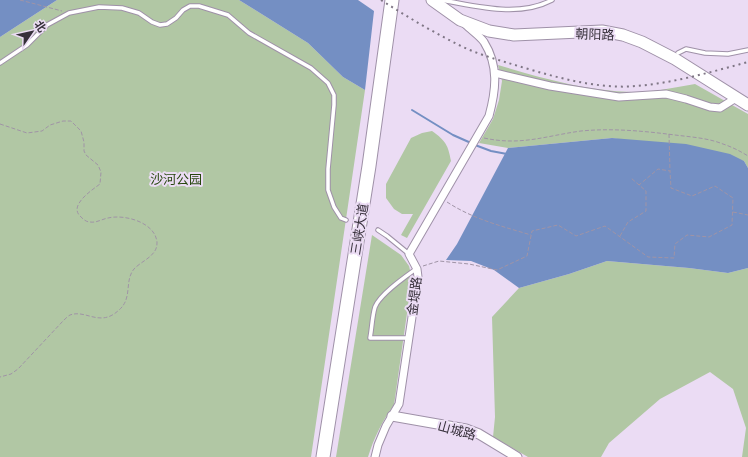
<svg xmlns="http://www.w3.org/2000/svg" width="748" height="457" font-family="'Varela Round','Noto Sans SC',sans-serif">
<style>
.green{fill:#b1c7a4}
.water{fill:#748fc3}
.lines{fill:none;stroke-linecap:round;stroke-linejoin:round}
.stream{stroke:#748fc3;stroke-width:2}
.service-casing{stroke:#9f91a8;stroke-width:5.5}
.minor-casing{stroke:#9f91a8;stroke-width:9}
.tertiary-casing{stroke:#9f91a8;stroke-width:11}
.primary-casing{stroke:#9f91a8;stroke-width:13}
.motorway-casing{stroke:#9f91a8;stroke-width:15}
.path{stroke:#a094a6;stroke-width:1;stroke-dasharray:4 2;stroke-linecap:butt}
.service{stroke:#fff;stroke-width:3.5}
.minor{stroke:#fff;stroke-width:7}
.tertiary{stroke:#fff;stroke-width:9}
.primary{stroke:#fff;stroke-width:11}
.motorway{stroke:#fff;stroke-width:13}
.rail{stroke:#7f7685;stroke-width:2;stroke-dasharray:2 4;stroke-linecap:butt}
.labels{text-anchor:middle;stroke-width:4;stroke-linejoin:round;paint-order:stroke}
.street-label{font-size:13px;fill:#36303a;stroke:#ebdcf4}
.park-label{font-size:13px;fill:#26460d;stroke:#ebdcf4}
</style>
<rect width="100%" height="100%" fill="#ebdcf4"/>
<path class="green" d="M 57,0 L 239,0 L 308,43 L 343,77 L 365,90 L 311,457 L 0,457 L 0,37 Z
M 498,65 C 541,78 587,91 632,92 C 653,93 675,87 695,84 L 748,114 L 748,168 L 744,161 L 612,138 L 508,148 L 479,143 L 493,119 L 499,100 L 502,81 Z
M 432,131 C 446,141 448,145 451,161 L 407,238 L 401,235 L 413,214 L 402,214 L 394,209 L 386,198 L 386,184 L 411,138 L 422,133 Z
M 372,235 L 401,255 L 409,266 L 412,278 L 394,405 C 382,421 374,438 368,457 L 336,457 Z
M 607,261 L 689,268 L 728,273 L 748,268 L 748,457 L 742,457 L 746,428 L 733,389 L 710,372 L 660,399 L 609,443 L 601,457 L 528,457 L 493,437 L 495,417 L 492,317 L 519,288 L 569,274 Z"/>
<path class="water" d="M 0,0 L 57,0 L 0,37 Z
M 239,0 L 358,0 L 374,11 L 365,90 L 343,77 L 308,43 Z
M 612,138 L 686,144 L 730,154 L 744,161 L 748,168 L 748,268 L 728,273 L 689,268 L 607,261 L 569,274 L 519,288 L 494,270 L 471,261 L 446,260 L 457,244 L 508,148 Z"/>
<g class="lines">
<path class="stream" d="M 412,110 L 453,135 L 471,143
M 475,145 L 491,151 L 507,154"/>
<g class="service-casing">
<path id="service" d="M 441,0 C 477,6 518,18 552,0
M 678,53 L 686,49 L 705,53 L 728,54 L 748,50
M 0,63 L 27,45 L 47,25 L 69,13 L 99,7 L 122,8 L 139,13 L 152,22 L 160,25 L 167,24 L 176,18 L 183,10 L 190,6 L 199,6 L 228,15 L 249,33 L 311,68 L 328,83 L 334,95 L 334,105 L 328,169 L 328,190 L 334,207 L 341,218 L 346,220
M 378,230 L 387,236 L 409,254
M 408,338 L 370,338 C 372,328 372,317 375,307 C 380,294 405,277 416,269"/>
</g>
<g class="minor-casing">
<path id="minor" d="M 495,73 L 550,86 L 619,97 L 666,94 L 686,99 L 710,107 L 720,108 L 736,98
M 375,457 L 378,445 L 386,426 L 399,404 L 418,277 L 417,269 L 409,254 L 489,116 C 496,90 499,66 484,42 C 480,36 471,30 466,25"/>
</g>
<g class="tertiary-casing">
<path id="tertiary" d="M 392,416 L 466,429 L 479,434 L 517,457"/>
</g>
<g class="primary-casing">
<path id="primary" d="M 432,0 L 460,20 L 489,31 L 514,35 L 602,31 L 623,35 L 642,42 L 675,59 L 748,105"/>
</g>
<g class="motorway-casing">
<path id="motorway" d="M 323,457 L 369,166 L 392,0"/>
</g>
<path class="path" d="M 20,0 L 62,11
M 0,124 L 27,133 L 42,131 L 50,125 L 63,121 L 71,121 L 81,131 L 84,142 L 84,151 L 86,155 L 98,165 L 101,172 L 100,184 C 92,190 69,205 80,216 C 83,219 86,222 90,222 C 97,223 102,219 108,218 C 124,214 155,222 157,242 C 158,256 141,261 134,269 C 124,281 133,298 119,310 C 100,328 86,309 70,315 C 68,316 65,319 63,321 L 18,369 L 11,374 L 0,377
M 669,134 L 670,171
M 484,138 C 521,146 545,136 581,131 C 612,128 644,131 675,135 C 691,137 708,138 723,144 C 732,147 740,151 748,156
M 447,202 C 473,219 501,226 531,235
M 733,212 L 748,215
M 620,236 L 628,222 L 646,211 L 646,191 L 631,178
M 423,266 L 439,261 L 469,264 L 497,270 L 527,256 L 532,231 L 558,225 L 576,236 L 605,226 L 648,257 L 674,258 L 675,244 L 687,235 L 709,237 L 732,225 L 733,198 L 715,186 L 692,196 L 671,188 L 670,171 L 658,169 L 639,185"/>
<use href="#service" class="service"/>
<use href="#minor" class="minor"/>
<use href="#tertiary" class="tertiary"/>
<use href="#primary" class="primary"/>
<use href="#motorway" class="motorway"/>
<path class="rail" d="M 381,0 C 406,16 431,31 457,44 C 472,52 489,57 505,62 C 545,74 594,90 636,86 C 674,83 711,72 748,62"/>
</g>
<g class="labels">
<g class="street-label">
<text transform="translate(595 34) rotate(2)" y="5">朝阳路</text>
<text transform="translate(359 229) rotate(-81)" y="5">三峡大道</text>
<text transform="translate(414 296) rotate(-83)" y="5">金堤路</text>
<text transform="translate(457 430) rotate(15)" y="5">山城路</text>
</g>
<g class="park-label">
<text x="176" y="184">沙河公园</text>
</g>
</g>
<g transform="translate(32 32) rotate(56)" stroke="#ebdcf4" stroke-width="3" paint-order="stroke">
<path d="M0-3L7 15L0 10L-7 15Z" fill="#36303a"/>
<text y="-6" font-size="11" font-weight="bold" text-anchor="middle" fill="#36303a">北</text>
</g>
</svg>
